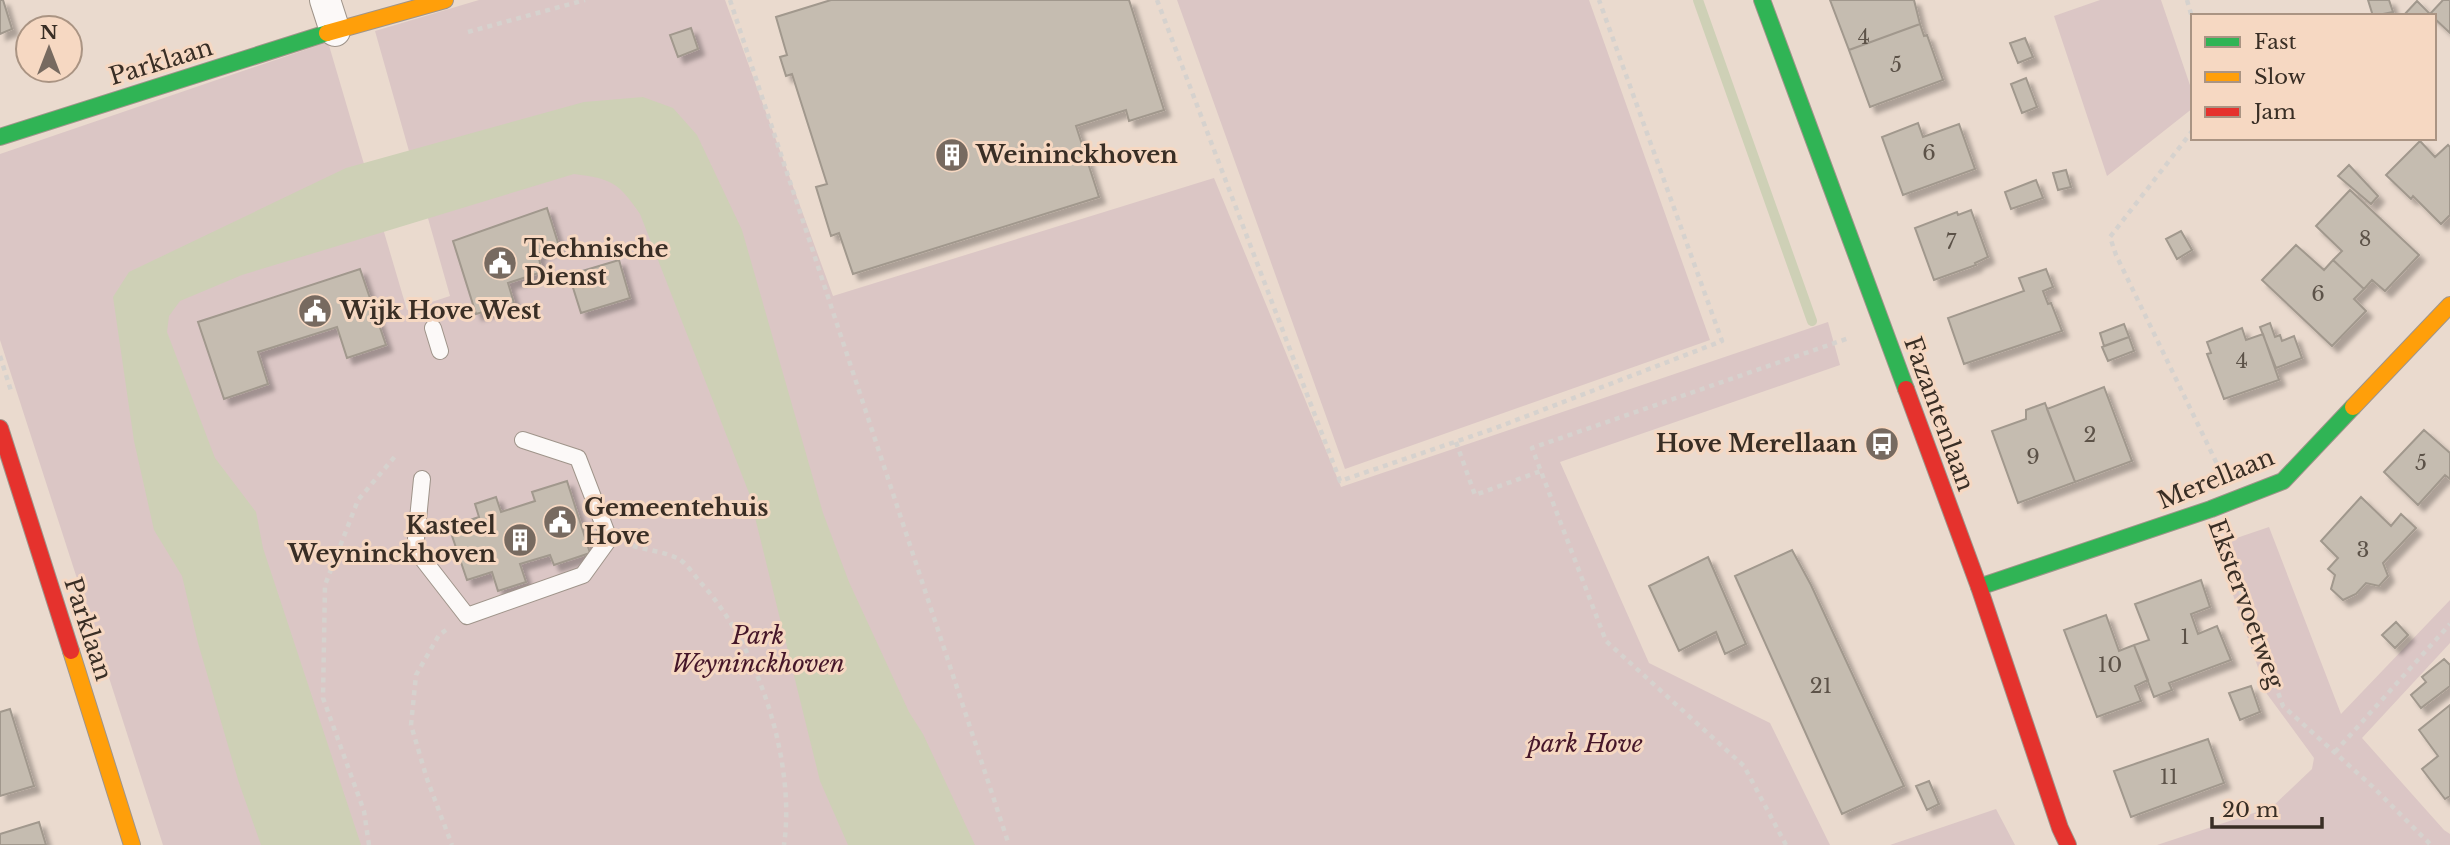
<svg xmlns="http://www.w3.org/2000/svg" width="2450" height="845" font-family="'Libre Baskerville',serif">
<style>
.green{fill:#dbc6c5;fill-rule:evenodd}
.water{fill:#ced0b6}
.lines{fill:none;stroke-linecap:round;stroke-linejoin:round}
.stream{stroke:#ced0b6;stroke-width:10}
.building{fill:#c5bcb0;stroke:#a1988d;stroke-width:2;filter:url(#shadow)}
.lane-casing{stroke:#9f948a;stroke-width:18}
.street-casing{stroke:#9f948a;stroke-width:32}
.fast-casing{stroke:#9f948a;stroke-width:18}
.slow-casing{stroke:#9f948a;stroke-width:18}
.jam-casing{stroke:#9f948a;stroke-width:18}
.path{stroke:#d6d2ce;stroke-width:4.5;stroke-dasharray:5 5;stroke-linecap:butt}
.lane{stroke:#fcf9f8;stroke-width:16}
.street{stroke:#fcf9f8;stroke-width:30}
.fast{stroke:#30b455;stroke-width:16}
.slow{stroke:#ff9f0a;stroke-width:16}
.jam{stroke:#e5322d;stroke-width:16}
.labels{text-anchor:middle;stroke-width:6;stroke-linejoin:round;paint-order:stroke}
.number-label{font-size:21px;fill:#5c5248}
.street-label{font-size:24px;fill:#392e25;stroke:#f6d8c2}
.poi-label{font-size:24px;font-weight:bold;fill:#392e25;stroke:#f6d8c2;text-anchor:start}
.park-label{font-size:24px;font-style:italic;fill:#451629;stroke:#f6d8c2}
</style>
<defs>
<filter id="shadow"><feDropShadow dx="6" dy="6" stdDeviation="2" flood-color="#0004"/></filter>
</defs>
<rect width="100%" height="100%" fill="#eadace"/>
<path class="green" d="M 479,0 L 725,0 L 833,296 L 1214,178 L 1341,487 L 1828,322 L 1840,365 L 1560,462 L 1649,663 L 1770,723 L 1830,845 L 163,845 L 0,340 L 0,154 L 328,42 L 407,310 L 450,296 L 375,31 ZM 547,208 L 538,254 L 508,283 L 514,303 L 476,314 L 453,241 ZM 360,270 L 347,358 L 337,327 L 258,352 L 268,384 L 224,399 L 199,323 ZM 567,482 L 590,553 L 554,565 L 550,555 L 520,564 L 526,582 L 499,591 L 492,572 L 467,580 L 450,526 L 479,517 L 475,504 L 496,497 L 501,512 L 535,501 L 532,493 Z
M 1177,0 L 1589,0 L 1710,340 L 1345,469 Z
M 2100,0 L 2161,0 L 2193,94 L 2193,108 L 2107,176 L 2054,16 Z
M 2269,527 L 2341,714 L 2450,600 L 2450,643 L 2362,738 L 2444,830 L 2450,834 L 2450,845 L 2157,845 L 2272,807 L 2312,769 L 2314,758 L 2267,694 L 2216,545 Z
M 1996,809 L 2015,845 L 1890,845 Z"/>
<path class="water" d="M 643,97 L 673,108 L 697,135 L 742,230 L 823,513 L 849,582 L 909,712 L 923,734 L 975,845 L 848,845 L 820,781 L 749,493 L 640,214 C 618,182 612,179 574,174 L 242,275 L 180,301 L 169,316 L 167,332 L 215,458 L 256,512 L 263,548 L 361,845 L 261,845 L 239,783 L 198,643 L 182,576 L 154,530 L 134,441 L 113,297 L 129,272 L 346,168 L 584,102 Z"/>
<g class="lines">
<path class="stream" d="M 1698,0 L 1812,321"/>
</g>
<path class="building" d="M 0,0 L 3,0 L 12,29 L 0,34 Z
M 831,0 L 1129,0 L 1164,110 L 1129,121 L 1126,110 L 1076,126 L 1099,197 L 853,274 L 839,233 L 831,236 L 816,187 L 827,184 L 792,74 L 786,76 L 780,57 L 787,55 L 776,17 Z
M 1830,0 L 1914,0 L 1920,24 L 1849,50 Z
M 2368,0 L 2389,0 L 2393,12 L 2373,16 Z
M 2443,0 L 2450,0 L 2450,33 L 2434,18 L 2434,16 L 2430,14 Z
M 2417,1 L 2430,14 L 2431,16 L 2403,16 Z
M 1920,24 L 1924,36 L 1927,35 L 1943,80 L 1870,107 L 1849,50 Z
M 691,28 L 698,49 L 678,57 L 670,35 Z
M 2025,38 L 2033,57 L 2018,63 L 2010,43 Z
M 2026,78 L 2037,107 L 2022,113 L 2011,84 Z
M 1918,123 L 1923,137 L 1959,124 L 1975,169 L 1903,195 L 1882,137 Z
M 2420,141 L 2435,157 L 2448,145 L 2450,147 L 2450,215 L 2441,224 L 2413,196 L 2411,199 L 2386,175 Z
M 2349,165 L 2378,196 L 2371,204 L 2338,176 Z
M 2066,170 L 2071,187 L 2058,190 L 2053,173 Z
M 2036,180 L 2043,198 L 2011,209 L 2005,192 Z
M 2350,190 L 2419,255 L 2385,291 L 2372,280 L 2364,289 L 2333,260 L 2342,251 L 2316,226 Z
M 547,208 L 559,246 L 538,254 L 542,272 L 508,283 L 514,303 L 476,314 L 453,241 Z
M 1971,210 L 1988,257 L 1975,263 L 1976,265 L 1934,280 L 1915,228 L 1957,212 L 1958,215 Z
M 2181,231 L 2192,250 L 2177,259 L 2166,239 Z
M 2296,245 L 2324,270 L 2333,260 L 2364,289 L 2354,299 L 2366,311 L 2332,346 L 2262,280 Z
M 619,260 L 630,298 L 581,313 L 569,275 Z
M 360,269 L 386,345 L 347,358 L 337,327 L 258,352 L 268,384 L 224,399 L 198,322 Z
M 2046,269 L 2053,287 L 2043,291 L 2048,304 L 2051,303 L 2062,331 L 1964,364 L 1948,318 L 2024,291 L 2019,278 Z
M 2270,323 L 2275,337 L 2280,335 L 2282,341 L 2294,336 L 2302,358 L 2276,368 L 2260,327 Z
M 2124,324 L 2129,337 L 2104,346 L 2100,333 Z
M 2242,328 L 2246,340 L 2263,334 L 2279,380 L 2224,399 L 2207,354 L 2211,353 L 2207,342 Z
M 2129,337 L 2134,351 L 2108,361 L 2102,347 Z
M 2104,387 L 2132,461 L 2075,482 L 2047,409 Z
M 2045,403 L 2075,482 L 2018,503 L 1992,431 L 2026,419 L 2026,410 Z
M 2424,430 L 2450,453 L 2450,479 L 2445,475 L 2418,505 L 2384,472 Z
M 567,481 L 590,553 L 554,565 L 550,555 L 520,564 L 526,582 L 498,591 L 492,572 L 467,580 L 449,527 L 479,517 L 475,504 L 496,497 L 501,512 L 535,501 L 532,492 Z
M 2361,497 L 2391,526 L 2401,514 L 2416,528 L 2383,563 L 2388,576 L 2379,586 L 2366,583 L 2356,594 L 2343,600 L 2331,589 L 2335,575 L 2328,569 L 2338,558 L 2321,541 Z
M 1792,550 L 1811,585 L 1904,786 L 1842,814 L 1735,576 Z
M 1708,557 L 1746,644 L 1725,654 L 1716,632 L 1679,651 L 1649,586 Z
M 2201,580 L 2210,607 L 2191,614 L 2198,634 L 2217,626 L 2231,660 L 2169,683 L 2172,690 L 2154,697 L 2134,645 L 2149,640 L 2135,604 Z
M 2106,615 L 2119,651 L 2134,645 L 2148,680 L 2135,686 L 2141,701 L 2097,717 L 2064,630 Z
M 2396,622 L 2408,635 L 2395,648 L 2382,635 Z
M 2444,659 L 2450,665 L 2450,686 L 2421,708 L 2411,695 L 2426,682 L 2422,677 Z
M 2251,686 L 2260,712 L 2240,720 L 2229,693 Z
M 2450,705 L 2450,796 L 2445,799 L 2422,769 L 2438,756 L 2419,730 Z
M 10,709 L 34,786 L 0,796 L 0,712 Z
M 2208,739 L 2224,783 L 2131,817 L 2114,771 Z
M 1929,781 L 1939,804 L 1927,810 L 1916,786 Z
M 39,822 L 46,845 L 0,845 L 0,834 Z"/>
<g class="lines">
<g class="lane-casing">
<path id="lane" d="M 433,328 L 440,351
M 422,479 L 415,549 L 467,616 L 583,575 L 609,539 L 578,458 L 523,440"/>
</g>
<g class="street-casing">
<path id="street" d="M 325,0 L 335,31"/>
</g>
<g class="fast-casing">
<path id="fast" d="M 1762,0 L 1906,389
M 0,137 L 327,33
M 1979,587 L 2211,509 L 2283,481 L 2353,407"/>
</g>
<g class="slow-casing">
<path id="slow" d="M 327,33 L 445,0
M 2353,407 L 2450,305
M 71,651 L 132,845"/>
</g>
<g class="jam-casing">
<path id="jam" d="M 1906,389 L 1979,587 L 2060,828 L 2068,845
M 0,428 L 71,651"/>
</g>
<path class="path" d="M 730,0 L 1009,845
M 1157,0 L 1340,481 L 1493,429 L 1722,341 L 1599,0
M 2187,0 L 2193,21
M 468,32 L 585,0
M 2193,130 L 2110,237 L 2116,255 L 2219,468
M 0,356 L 12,394
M 1456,442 L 1475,495 L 1541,471
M 2223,543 L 2283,706 L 2373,787 L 2431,845
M 633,546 C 647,550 666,552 679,559 C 687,564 695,576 701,583 C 758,645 796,762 784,845
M 446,630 L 439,635 L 416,675 L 411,725 L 427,779 L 452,845
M 2335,752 L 2450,624
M 369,845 L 364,811 L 323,698 L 325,585 L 358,500 L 397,454
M 1786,845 L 1744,766 L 1606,641 L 1532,448 L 1849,338"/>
<use href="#lane" class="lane"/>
<use href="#street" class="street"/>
<use href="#fast" class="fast"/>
<use href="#slow" class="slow"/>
<use href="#jam" class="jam"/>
</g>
<defs>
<g id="building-disc" transform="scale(1.75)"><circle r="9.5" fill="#776a60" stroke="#f6d8c2"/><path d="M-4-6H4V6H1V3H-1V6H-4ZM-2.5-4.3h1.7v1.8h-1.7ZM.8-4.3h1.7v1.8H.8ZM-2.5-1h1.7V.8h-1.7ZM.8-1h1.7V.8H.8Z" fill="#fff"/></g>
<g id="civic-disc" transform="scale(1.75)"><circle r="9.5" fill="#776a60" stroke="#f6d8c2"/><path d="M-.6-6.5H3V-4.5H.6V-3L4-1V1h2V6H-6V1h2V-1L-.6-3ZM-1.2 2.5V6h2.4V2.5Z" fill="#fff"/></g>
<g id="bus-disc" transform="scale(1.75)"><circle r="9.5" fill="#776a60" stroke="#f6d8c2"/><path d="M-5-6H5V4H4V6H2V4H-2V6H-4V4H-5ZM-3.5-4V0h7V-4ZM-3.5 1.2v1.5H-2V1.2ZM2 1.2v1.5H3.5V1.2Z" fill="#fff"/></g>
</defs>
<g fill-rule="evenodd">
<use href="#building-disc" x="952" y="155"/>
<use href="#civic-disc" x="500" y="263"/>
<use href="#civic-disc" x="315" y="311"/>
<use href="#bus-disc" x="1882" y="444"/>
<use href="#civic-disc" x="560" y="522"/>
<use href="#building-disc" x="520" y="540"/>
</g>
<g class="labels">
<g class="number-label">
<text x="1864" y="44">4</text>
<text x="1896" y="72">5</text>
<text x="1929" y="160">6</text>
<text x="2365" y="246">8</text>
<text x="1951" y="249">7</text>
<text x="2318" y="301">6</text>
<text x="2242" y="368">4</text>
<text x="2090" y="442">2</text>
<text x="2033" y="464">9</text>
<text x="2421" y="470">5</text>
<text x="2363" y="557">3</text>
<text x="2185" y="644">1</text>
<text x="2110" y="672">10</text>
<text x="1821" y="693">21</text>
<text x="2169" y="784">11</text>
</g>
<g class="street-label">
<text transform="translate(161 62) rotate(-17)" y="8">Parklaan</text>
<text transform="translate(1939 414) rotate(70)" y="8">Fazantenlaan</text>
<text transform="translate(2216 479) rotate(-22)" y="8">Merellaan</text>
<text transform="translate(2246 604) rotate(70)" y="8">Ekstervoetweg</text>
<text transform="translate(88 629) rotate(72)" y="8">Parklaan</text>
</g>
<g class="poi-label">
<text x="976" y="163">Weininckhoven</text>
<text x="524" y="257">Technische<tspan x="524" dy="28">Dienst</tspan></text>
<text x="340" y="319">Wijk Hove West</text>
<text x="1857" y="452" text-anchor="end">Hove Merellaan</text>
<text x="584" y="516">Gemeentehuis<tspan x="584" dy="28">Hove</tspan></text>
<text x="496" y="534" text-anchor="end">Kasteel<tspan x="496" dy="28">Weyninckhoven</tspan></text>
</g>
<g class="park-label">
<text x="758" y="644">Park<tspan x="758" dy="28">Weyninckhoven</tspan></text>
<text x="1585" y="752">park Hove</text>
</g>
</g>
<rect x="2191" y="14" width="245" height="126" fill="#f6d8c2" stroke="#aa9483" stroke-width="2"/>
<rect x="2205" y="37" width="35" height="10" fill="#30b455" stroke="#aa9483" stroke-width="2"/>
<text x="2254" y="49" font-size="21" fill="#392e25">Fast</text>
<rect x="2205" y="72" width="35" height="10" fill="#ff9f0a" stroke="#aa9483" stroke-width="2"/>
<text x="2254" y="84" font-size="21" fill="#392e25">Slow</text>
<rect x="2205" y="107" width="35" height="10" fill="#e5322d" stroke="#aa9483" stroke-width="2"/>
<text x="2254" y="119" font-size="21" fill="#392e25">Jam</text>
<g transform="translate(49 49)"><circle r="33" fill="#f6d8c2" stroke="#aa9483" stroke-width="2"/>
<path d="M0-5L12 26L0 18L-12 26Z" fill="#776a60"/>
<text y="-10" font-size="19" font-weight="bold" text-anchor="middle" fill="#392e25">N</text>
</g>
<path d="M2212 817v10h110v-10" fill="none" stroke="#392e25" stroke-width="3.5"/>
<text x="2222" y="817" font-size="21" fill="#392e25" stroke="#f6d8c2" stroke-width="5" paint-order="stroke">20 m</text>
</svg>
